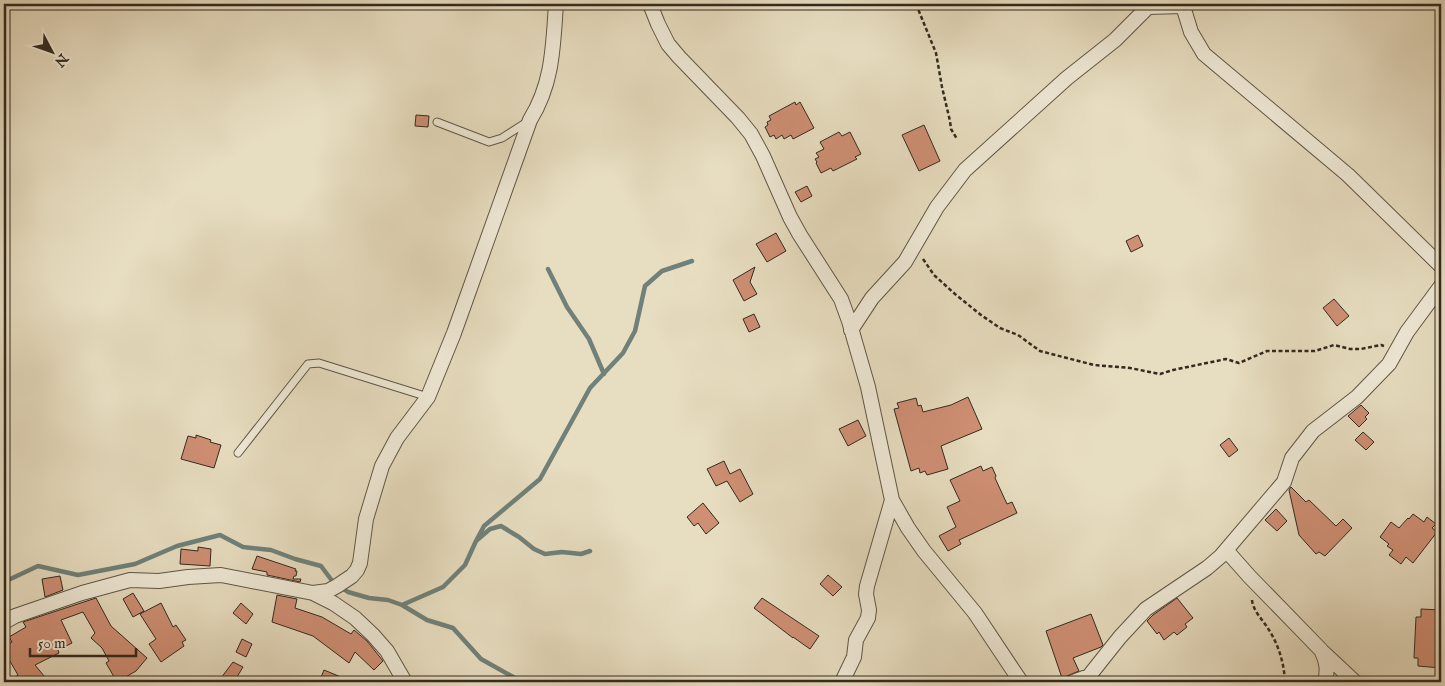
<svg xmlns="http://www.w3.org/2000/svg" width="1445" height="686" font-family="'IM FELL English',serif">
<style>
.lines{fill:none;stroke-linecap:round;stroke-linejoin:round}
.stream{stroke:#6f817a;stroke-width:4.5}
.building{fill:#cf8f74;stroke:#322a1f}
.service-casing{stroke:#5f5747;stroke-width:9}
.minor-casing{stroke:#5f5747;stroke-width:16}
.path{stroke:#322a1f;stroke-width:2.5;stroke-dasharray:4 2.5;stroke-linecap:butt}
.service{stroke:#efe9d6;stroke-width:7}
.minor{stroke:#efe9d6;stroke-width:14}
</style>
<rect width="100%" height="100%" fill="#e7ddc0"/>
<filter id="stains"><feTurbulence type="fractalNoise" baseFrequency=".004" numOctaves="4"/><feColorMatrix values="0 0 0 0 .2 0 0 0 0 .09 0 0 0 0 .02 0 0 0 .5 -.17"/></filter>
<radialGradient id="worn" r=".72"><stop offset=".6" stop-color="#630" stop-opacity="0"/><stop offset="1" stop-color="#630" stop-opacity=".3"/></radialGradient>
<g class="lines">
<path class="stream" d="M 548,269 L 567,307 L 589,339 L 604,374
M 476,541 L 484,526 L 540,479 L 590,388 L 623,353 L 635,331 L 645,286 L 662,271 L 692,261
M 4,582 L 38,566 L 78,575 L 135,564 L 177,546 L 220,535 L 243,547 L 271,550 L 295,559 L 321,566 L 333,582 L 348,592 L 369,598 L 388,600 L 402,605 L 427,620 L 453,628 L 481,659 L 522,682
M 402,605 L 443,587 L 465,565 L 476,541 L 490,529 L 501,526 L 519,537 L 534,549 L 545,554 L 562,552 L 581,554 L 590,551"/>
</g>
<path class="building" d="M 795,102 L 796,105 L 800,102 L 814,128 L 793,139 L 791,135 L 784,139 L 782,135 L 776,139 L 774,135 L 770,137 L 765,127 L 768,125 L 767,122 L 771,120 L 769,116 Z
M 416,115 L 429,116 L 428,127 L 415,126 Z
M 924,125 L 940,161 L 919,171 L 902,135 Z
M 839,132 L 842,136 L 850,132 L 861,154 L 855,157 L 857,159 L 833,171 L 831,168 L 821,173 L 816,163 L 817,162 L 815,159 L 819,157 L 816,153 L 824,149 L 820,142 Z
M 807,186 L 812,196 L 801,202 L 795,192 Z
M 776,233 L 786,251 L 767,262 L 756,244 Z
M 1138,235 L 1143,246 L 1131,252 L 1126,241 Z
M 755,267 L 750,282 L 757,294 L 744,301 L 733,280 Z
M 1334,299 L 1349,316 L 1337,326 L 1323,308 Z
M 754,314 L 760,327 L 749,332 L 743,319 Z
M 968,397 L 982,429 L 941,446 L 948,469 L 927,475 L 925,471 L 920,473 L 919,468 L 911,471 L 894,409 L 899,408 L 897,403 L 916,398 L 918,406 L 921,405 L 923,412 L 951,405 Z
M 1361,405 L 1369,413 L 1365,417 L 1367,419 L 1359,427 L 1348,416 Z
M 858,420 L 866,436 L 848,446 L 839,429 Z
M 1363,432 L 1374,442 L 1366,450 L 1355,440 Z
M 196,435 L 211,440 L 210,442 L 221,445 L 214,468 L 181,459 L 188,436 L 196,438 Z
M 1229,438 L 1238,450 L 1229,457 L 1220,445 Z
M 724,461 L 730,474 L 740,469 L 753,494 L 740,502 L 727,481 L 716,486 L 707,469 Z
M 981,466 L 983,471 L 992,467 L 996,476 L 995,478 L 1007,504 L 1012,502 L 1017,513 L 959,540 L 961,544 L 948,551 L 939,536 L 956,527 L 947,507 L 960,501 L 950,480 Z
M 1291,487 L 1306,502 L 1309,500 L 1336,526 L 1343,519 L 1352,528 L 1325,556 L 1319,552 L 1316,554 L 1299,535 L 1289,490 Z
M 703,503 L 719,523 L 706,534 L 698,523 L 694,526 L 687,517 Z
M 1276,509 L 1287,521 L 1277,531 L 1265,520 Z
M 1413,514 L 1424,522 L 1427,517 L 1436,524 L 1432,528 L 1437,532 L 1413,563 L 1406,557 L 1401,564 L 1389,555 L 1393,550 L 1387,546 L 1389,544 L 1380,537 L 1391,522 L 1399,528 L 1408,518 L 1409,519 Z
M 198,547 L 211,549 L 210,566 L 180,564 L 181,549 L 198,551 Z
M 257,556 L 296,569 L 295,571 L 297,571 L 296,576 L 294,576 L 293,579 L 301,579 L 300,582 L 267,575 L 267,572 L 252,569 Z
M 828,575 L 842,587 L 833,596 L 820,584 Z
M 60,576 L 63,590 L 45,597 L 42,579 Z
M 133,593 L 144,611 L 133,617 L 123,599 Z
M 277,595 L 297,599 L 295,608 L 322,617 L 351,634 L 354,630 L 367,641 L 383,661 L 374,670 L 355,652 L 349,663 L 313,636 L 272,622 Z
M 96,598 L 111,626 L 147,658 L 136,671 L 117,682 L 106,663 L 109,661 L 102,648 L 91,638 L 95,633 L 83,612 L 61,620 L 72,643 L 58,650 L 59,653 L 35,665 L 49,682 L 8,682 L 18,675 L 4,651 L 4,647 L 12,642 L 9,637 L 26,627 L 23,622 Z
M 762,598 L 819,636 L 810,649 L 793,637 L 793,638 L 754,608 Z
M 1177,598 L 1193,618 L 1185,624 L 1187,627 L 1177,635 L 1174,632 L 1164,640 L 1159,632 L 1157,634 L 1147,621 L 1153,615 Z
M 161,603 L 173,627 L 176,625 L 186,640 L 182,642 L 184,646 L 161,662 L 149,644 L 156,639 L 140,614 Z
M 241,603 L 253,614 L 246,624 L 233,613 Z
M 1421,609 L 1441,610 L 1441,668 L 1418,666 L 1418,658 L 1414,658 L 1416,617 L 1421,617 Z
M 1091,614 L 1103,645 L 1101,647 L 1073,658 L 1079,671 L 1062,678 L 1046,631 Z
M 242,639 L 252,644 L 246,657 L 236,652 Z
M 233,662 L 243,667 L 234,682 L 218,682 Z
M 324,670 L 353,682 L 319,682 Z"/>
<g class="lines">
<g class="service-casing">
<path id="service" d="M 437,122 L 489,142 L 502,138 L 527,122
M 238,453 L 308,364 L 319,363 L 428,397"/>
</g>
<g class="minor-casing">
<path id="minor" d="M 650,4 L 658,24 L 668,44 L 679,57 L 738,118 L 751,134 L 763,156 L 790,217 L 800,235 L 841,299 L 849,321 L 868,387 L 892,500 L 908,528 L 924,551 L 975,613 L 1021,682
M 1143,4 L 1148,7 L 1183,6 L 1184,4
M 1183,6 L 1191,32 L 1204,54 L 1348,175 L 1441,266
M 851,330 L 872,298 L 905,262 L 937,207 L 965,170 L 1067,78 L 1115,40 L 1148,7
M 1226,550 L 1249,576 L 1321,650 C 1327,662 1328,670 1325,682
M 313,593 L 328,591 L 337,586 L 352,576 L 357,570 L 360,563 L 366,519 L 382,466 L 397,438 L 428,397 L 454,333 L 530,120 C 553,83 553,46 556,4
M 4,622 L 15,616 L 82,593 L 130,580 L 159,581 L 188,577 L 221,575 L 313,593 L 333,603 L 355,618 L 373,635 L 387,651 L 405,682
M 1323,652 L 1355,682
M 842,682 L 854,657 L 856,640 L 868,618 L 869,610 L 866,594 L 867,586 L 892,500
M 1073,682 L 1089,676 L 1120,637 L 1146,609 L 1207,568 L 1221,556 L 1284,482 L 1292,458 L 1313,431 L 1357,397 L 1389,364 L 1407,332 L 1441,286"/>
</g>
<path class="path" d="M 916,4 L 936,53 L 942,87 L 950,121 L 951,129 L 957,139
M 923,259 L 934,275 L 955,294 L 981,315 L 1000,328 L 1018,335 L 1040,351 L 1094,365 L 1130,368 L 1160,374 L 1173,370 L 1226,359 L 1239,363 L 1267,351 L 1315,351 L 1334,345 L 1350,349 L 1361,349 L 1381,345 L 1384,346
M 1252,600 C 1253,611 1263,620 1269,630 C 1279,646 1284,663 1285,682"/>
<use href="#service" class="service"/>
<use href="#minor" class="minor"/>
</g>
<rect width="1445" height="686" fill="none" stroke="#e7ddc0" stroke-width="20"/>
<rect x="5" y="5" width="1435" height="676" fill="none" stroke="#322a1f" stroke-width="2.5"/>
<rect x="10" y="10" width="1425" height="666" fill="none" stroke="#322a1f"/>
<g transform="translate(52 52) rotate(131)" stroke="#efe9d6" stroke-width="4" paint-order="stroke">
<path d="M0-4L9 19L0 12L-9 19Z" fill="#322a1f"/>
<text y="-8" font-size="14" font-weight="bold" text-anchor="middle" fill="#322a1f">N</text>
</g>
<path d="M30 648v8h106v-8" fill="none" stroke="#322a1f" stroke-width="2.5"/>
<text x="38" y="648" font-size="15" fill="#322a1f" stroke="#efe9d6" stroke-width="4" paint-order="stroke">50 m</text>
<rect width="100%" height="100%" filter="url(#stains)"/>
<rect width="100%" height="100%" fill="url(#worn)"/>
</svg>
